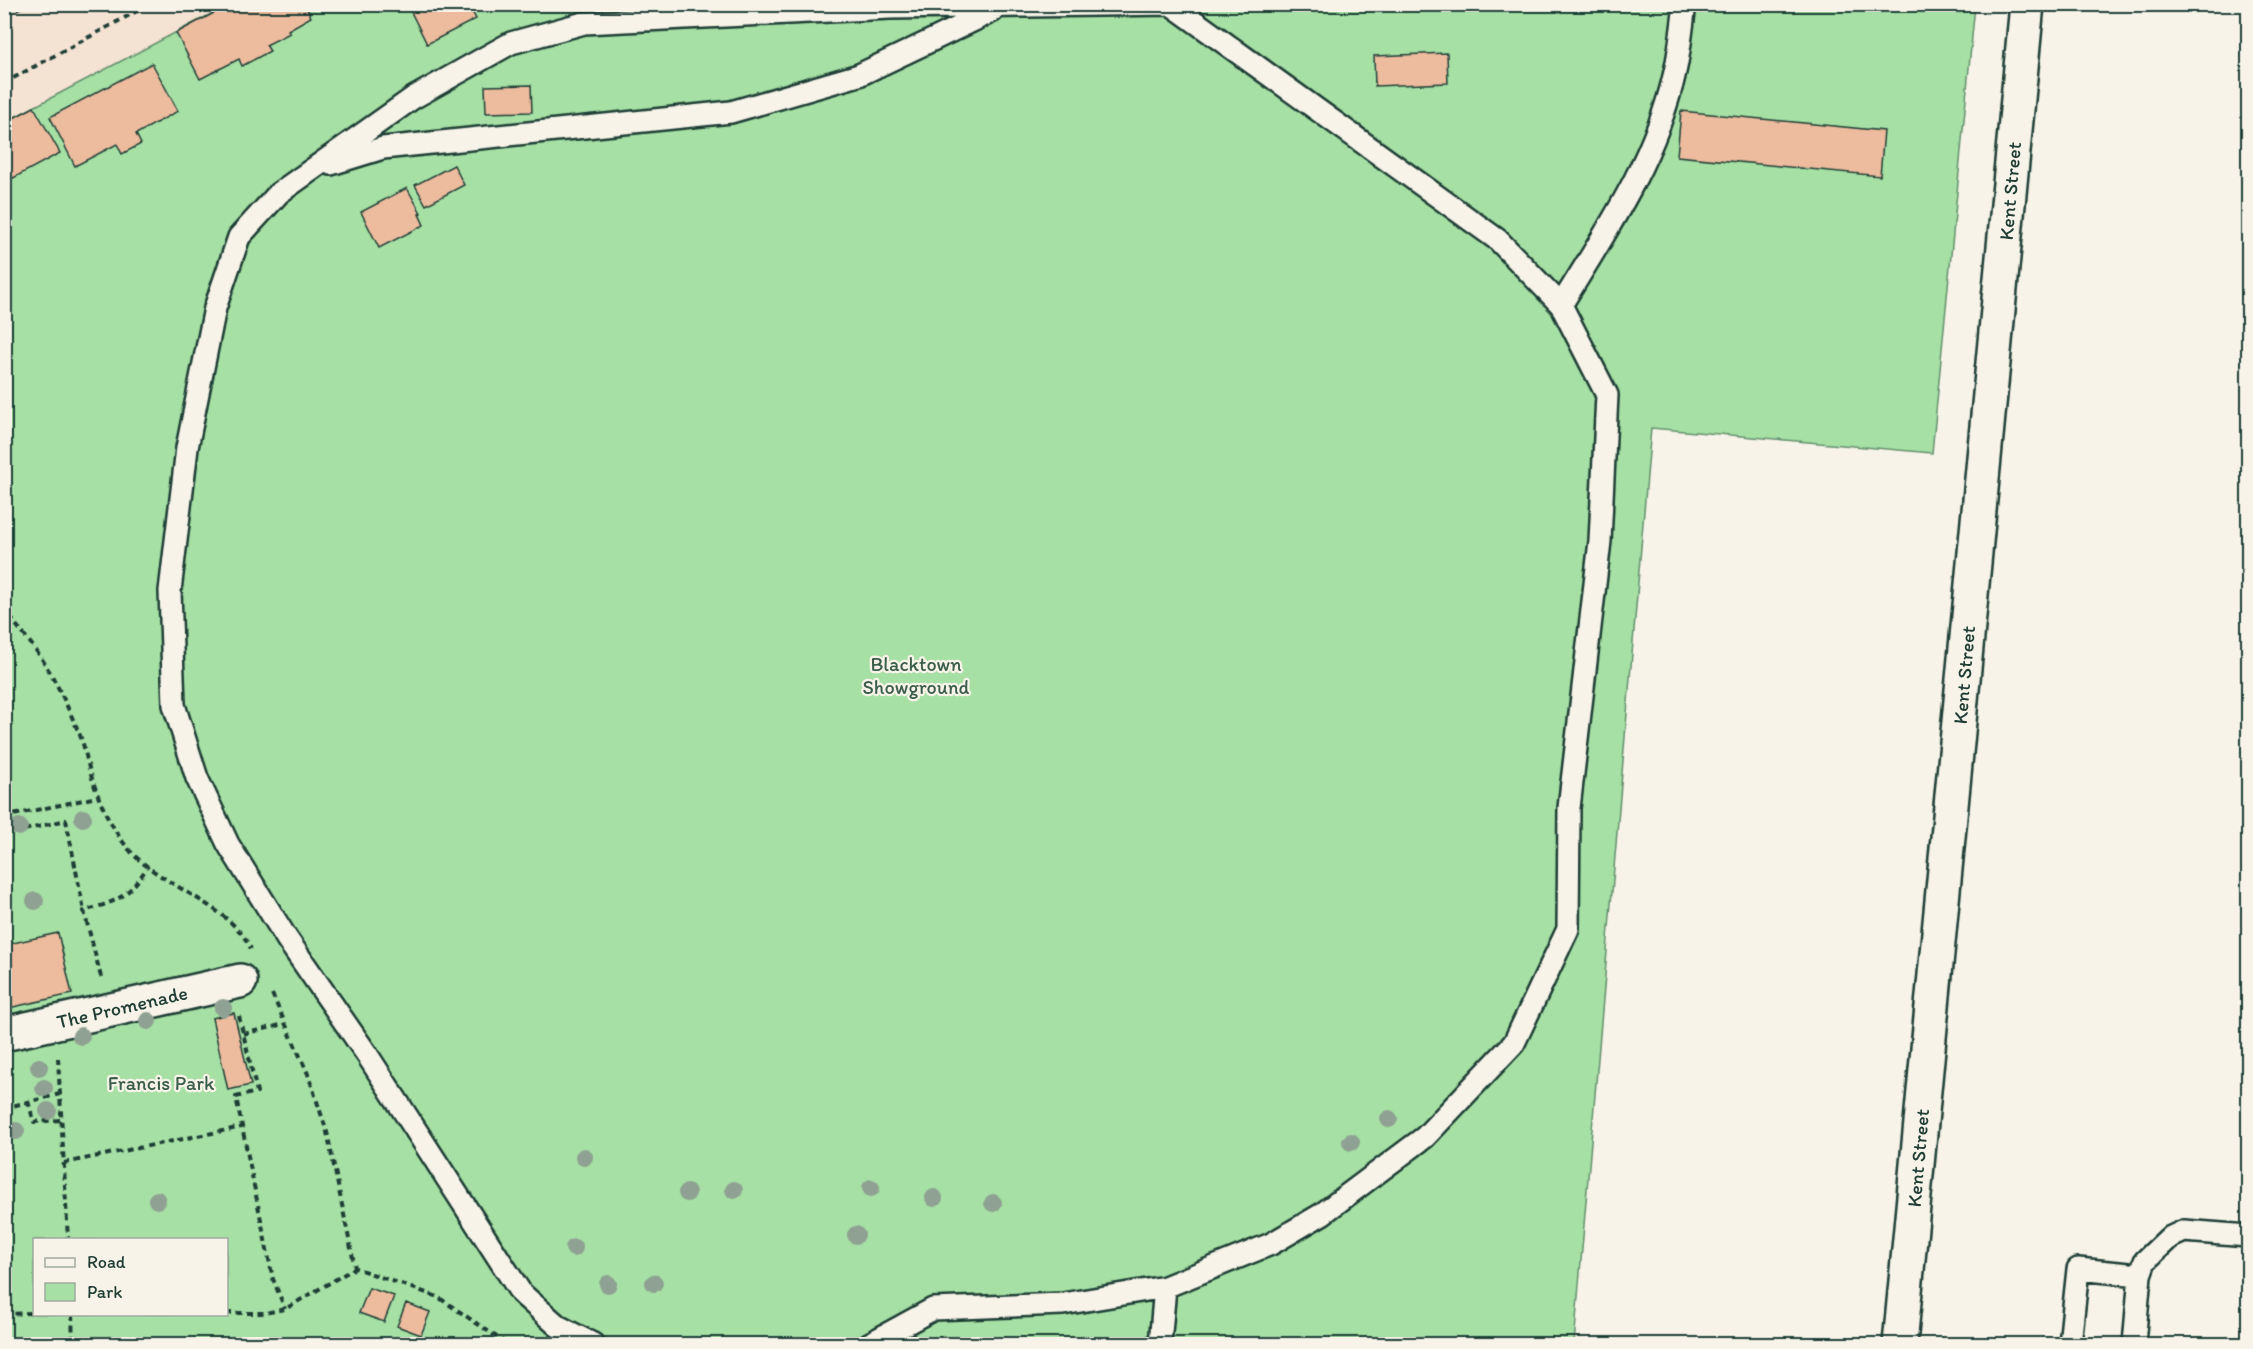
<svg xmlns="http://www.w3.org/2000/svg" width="2253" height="1349" font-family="Itim,sans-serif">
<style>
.built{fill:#f4e2d2}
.green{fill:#a6e0a5;stroke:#628e6c;stroke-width:1.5;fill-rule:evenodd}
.building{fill:#edbb9e;stroke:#1f3d34;stroke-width:1.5}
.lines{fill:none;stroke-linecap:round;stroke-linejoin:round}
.service-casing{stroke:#1f3d34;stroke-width:26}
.pedestrian-casing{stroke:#1f3d34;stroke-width:38}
.minor-casing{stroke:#1f3d34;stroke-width:38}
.path{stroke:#1f3d34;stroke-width:4;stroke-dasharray:6 4.5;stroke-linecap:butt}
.service{stroke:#f7f3e8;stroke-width:21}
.pedestrian{stroke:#f7f3e8;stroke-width:33}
.minor{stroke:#f7f3e8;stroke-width:33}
.rail{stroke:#1f3d34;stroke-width:4.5;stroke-dasharray:9 4.5;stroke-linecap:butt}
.tree{fill:#8fa192}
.labels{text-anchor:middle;stroke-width:4.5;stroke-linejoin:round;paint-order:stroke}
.street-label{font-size:20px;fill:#1f3d34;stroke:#f7f3e8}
.park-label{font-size:20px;fill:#3a5e4b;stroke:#f7f3e8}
</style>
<rect width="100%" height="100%" fill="#f7f3e8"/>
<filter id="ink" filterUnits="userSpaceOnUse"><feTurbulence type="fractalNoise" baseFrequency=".0167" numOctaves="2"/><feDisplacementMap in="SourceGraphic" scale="12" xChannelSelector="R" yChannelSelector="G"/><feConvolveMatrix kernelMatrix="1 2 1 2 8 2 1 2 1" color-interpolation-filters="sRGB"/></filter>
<g filter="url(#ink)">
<path class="built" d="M 5,5 L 228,5 L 5,122 Z"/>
<path class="green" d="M 228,5 L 1975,5 L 1932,453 L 1651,428 L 1574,1344 L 5,1344 L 5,122 ZM 34,1240 L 226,1240 L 226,1314 L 34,1314 Z"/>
<path class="building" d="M 231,4 L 305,4 L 311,17 L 288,30 L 290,33 L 266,45 L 270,51 L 242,66 L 239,59 L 200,79 L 176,33 Z
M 407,4 L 468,4 L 476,19 L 427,44 Z
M 1447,53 L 1448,83 L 1375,86 L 1374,56 Z
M 152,63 L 178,111 L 136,134 L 141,144 L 122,154 L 117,144 L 75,166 L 50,117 Z
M 531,85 L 532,112 L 486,113 L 485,86 Z
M 34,107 L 60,153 L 4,183 L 4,123 Z
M 1681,111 L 1884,131 L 1880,176 L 1677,156 Z
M 454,165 L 464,185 L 426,205 L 415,185 Z
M 407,188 L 421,213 L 419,214 L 424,225 L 379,248 L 361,212 Z
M 58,933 L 72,994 L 4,1009 L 4,945 Z
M 234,1013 L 251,1085 L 228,1090 L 212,1018 Z
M 369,1288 L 394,1296 L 384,1322 L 359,1313 Z
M 406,1303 L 430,1312 L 421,1335 L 397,1326 Z"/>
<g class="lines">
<g class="service-casing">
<path id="service" d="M 331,164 L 383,148 L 731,112 L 859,75 L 993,11
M 1561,305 C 1606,232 1656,158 1675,72 C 1680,50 1682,27 1685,4
M 593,1344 L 558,1326 L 521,1293 L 366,1053 L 287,939 L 228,844 L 197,778 L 174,705 L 170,591 L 187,448 L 215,308 L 239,237 L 279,193 L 413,98 L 511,43 L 584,23 L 890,8 L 1174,4
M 869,1344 L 933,1309 L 1063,1304 L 1165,1287
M 1160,1344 L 1165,1287 L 1271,1244 L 1322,1214 L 1425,1137 L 1514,1043 L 1568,929 L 1569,808 L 1600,541 L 1607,395 L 1561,305 L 1498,240 L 1172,5
M 2070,1344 L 2078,1269 L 2140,1275
M 2134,1344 L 2140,1275 L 2145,1261 L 2169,1238 L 2184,1231 L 2248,1236"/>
</g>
<g class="pedestrian-casing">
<path id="pedestrian" d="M 4,1034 L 240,981"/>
</g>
<g class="minor-casing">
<path id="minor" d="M 1900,1344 L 2027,4"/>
</g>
<path class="path" d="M 4,83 L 150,4
M 4,608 C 17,628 33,644 45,664 C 58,685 69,710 79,733 C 84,744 86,757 89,768 C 97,797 108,822 126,846 C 157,886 230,903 251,949
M 4,817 L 97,797
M 4,835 L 66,820 L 84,911
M 101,977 L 84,911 C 120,900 127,898 148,866
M 272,994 L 308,1074 L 327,1132 L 355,1268
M 239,1016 L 257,1092 L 236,1097 L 273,1279 L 285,1309
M 243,1034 L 285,1024
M 58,1058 L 68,1240
M 28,1101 L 34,1122 L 61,1120
M 4,1108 L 60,1094
M 64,1163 L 242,1127
M 226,1313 L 265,1313 L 285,1309 L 355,1268 L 438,1297 L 507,1344
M 4,1314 L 34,1313
M 72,1314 L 73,1344"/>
<use href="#service" class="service"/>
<use href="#pedestrian" class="pedestrian"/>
<use href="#minor" class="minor"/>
<path class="rail" d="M 4,15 L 25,4"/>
</g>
<g class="tree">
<circle cx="83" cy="818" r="9"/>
<circle cx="19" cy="827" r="9"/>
<circle cx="35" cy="901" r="9"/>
<circle cx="223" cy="1008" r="9"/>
<circle cx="148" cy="1021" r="9"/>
<circle cx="81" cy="1036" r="9"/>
<circle cx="39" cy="1067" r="9"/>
<circle cx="44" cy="1088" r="9"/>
<circle cx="48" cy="1111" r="9"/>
<circle cx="1389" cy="1119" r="9"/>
<circle cx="16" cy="1131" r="9"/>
<circle cx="1351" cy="1142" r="9"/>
<circle cx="584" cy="1157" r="9"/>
<circle cx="871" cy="1188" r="9"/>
<circle cx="734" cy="1190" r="9"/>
<circle cx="687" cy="1193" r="9"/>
<circle cx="934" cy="1198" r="9"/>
<circle cx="157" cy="1200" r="9"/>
<circle cx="993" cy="1203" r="9"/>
<circle cx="856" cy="1235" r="9"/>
<circle cx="574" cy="1248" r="9"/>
<circle cx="654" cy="1283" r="9"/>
<circle cx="608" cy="1284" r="9"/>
</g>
</g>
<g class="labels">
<g class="street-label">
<text transform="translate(2010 191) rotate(-85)" y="7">Kent Street</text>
<text transform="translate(1964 675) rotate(-85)" y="7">Kent Street</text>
<text transform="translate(122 1007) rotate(-13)" y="7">The Promenade</text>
<text transform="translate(1918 1158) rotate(-85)" y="7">Kent Street</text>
</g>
<g class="park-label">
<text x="916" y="671">Blacktown<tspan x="916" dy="23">Showground</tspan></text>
<text x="161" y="1090">Francis Park</text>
</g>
</g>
<rect width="2253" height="1349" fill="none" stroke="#f7f3e8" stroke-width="24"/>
<rect x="12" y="12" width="2229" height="1325" fill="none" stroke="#1f3d34" stroke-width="2" filter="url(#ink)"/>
<rect x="33" y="1238" width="195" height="78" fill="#f7f3e8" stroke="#a1aaa0" stroke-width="1.5"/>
<rect x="45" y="1258" width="30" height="9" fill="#f7f3e8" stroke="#a1aaa0" stroke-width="1.5"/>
<text x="87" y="1268" font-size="18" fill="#1f3d34">Road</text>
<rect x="45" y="1283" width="30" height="18" fill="#a6e0a5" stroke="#a1aaa0" stroke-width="1.5"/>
<text x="87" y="1298" font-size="18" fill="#1f3d34">Park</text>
</svg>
